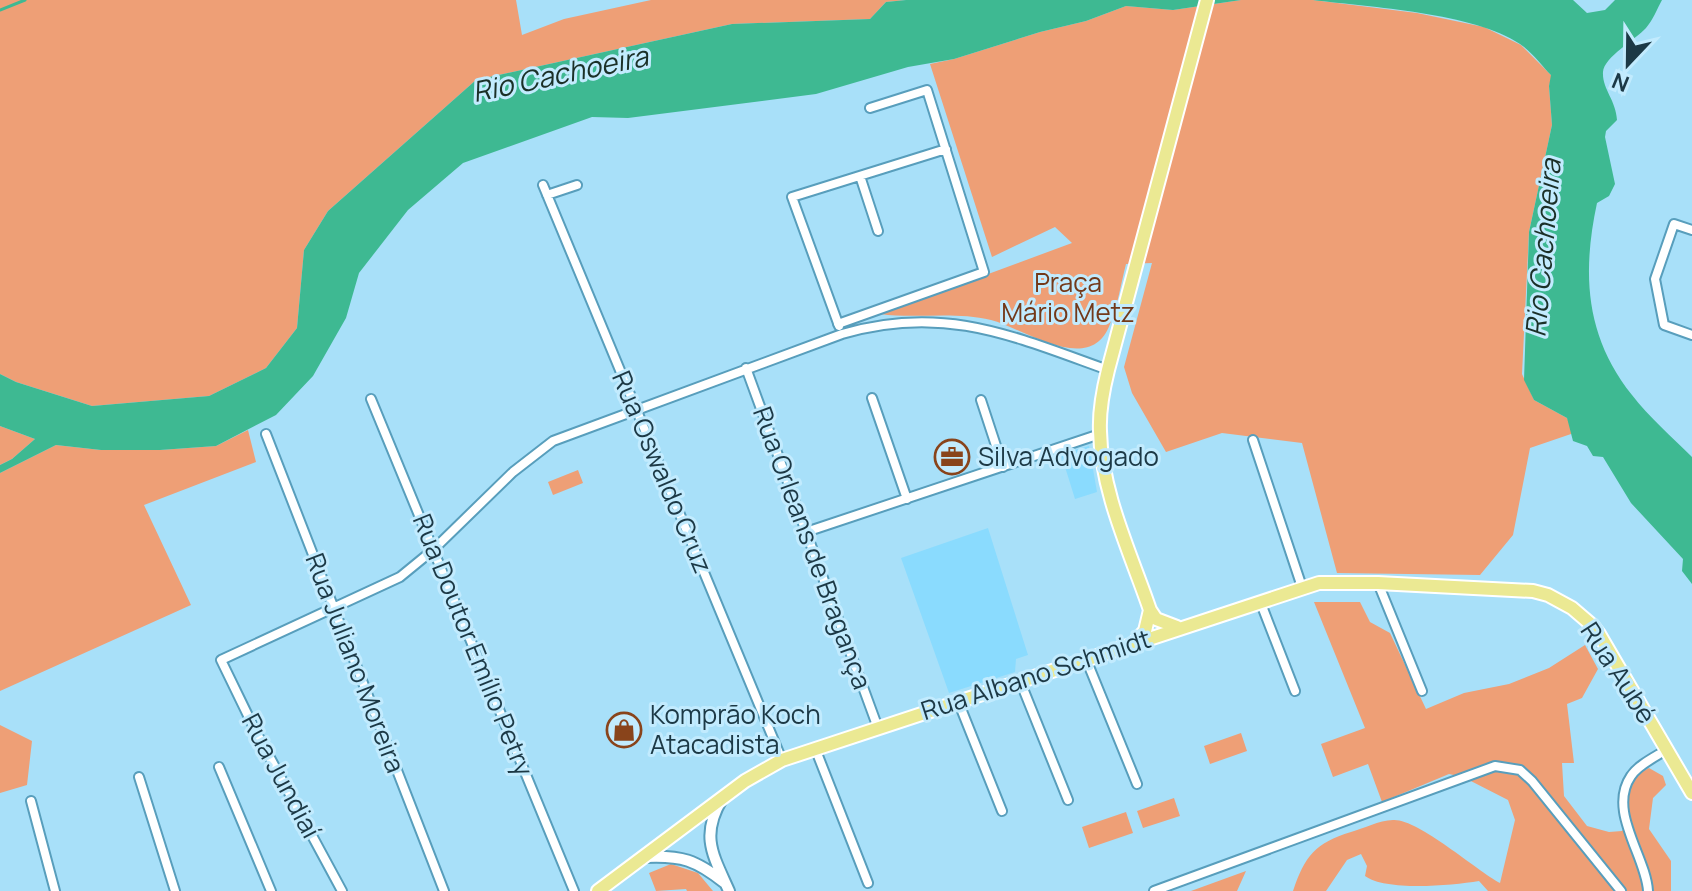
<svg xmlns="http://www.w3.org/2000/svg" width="1692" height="891" font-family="Manrope,sans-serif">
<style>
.built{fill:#8adbfe}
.green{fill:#ee9f76}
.water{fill:#3eb992}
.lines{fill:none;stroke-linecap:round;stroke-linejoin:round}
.stream{stroke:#3eb992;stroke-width:3}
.minor-casing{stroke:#589ebc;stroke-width:12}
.tertiary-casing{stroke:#589ebc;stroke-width:14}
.primary-casing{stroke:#fff;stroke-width:16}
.minor{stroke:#fff;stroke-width:8}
.tertiary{stroke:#fff;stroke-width:10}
.primary{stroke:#ebe993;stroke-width:12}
.labels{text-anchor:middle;stroke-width:6;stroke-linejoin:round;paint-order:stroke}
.park-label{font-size:26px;fill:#733919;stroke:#c2ebfe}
.poi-label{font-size:26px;fill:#1c3946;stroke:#c2ebfe;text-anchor:start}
.street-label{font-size:26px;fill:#1c3946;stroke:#c2ebfe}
.water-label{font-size:28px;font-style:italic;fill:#1b3028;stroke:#c2ebfe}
</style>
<rect width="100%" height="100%" fill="#a8e0f9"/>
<path class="built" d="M 1089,446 L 1097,492 L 1075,499 L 1061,454 Z
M 988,528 L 1028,655 L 1016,659 L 1015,672 L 949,693 L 901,558 Z"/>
<path class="green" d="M 0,0 L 516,0 L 522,35 L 564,19 L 651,0 L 906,0 L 886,2 L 870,19 L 732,24 L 476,80 L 328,211 L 304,250 L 297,328 L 266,368 L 209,396 L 92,406 L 16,382 L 0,374 Z
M 1241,0 L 1313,0 L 1417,13 L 1484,27 L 1521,45 L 1552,76 L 1549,86 L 1552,125 L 1529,232 L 1522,374 L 1534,400 L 1567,418 L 1571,426 L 1571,434 L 1530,448 L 1513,535 L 1480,575 L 1337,573 L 1302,443 L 1222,433 L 1166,452 L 1132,393 L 1124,367 L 1152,263 L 1126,264 C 1121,283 1118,305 1110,324 C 1091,377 1025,329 991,320 C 954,311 916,319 880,314 L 1072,243 L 1055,227 L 992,257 L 930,64 L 954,59 L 1040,32 L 1086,21 L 1126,6 L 1173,10 Z
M 0,426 L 35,439 L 12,459 L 0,465 Z
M 248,430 L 256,462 L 144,505 L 191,605 L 0,691 L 0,473 L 56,445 L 101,450 L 160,450 L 216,446 Z
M 578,470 L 583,483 L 553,495 L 548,482 Z
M 1314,602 L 1360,602 L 1370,622 L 1390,633 L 1426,709 L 1464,693 L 1509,684 L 1549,668 L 1585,645 L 1598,669 L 1582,698 L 1567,704 L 1574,763 L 1562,763 L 1564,796 L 1587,826 L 1609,832 L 1622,831 L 1630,822 L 1625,801 L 1631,778 L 1649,768 L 1663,776 L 1666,785 L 1653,798 L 1649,829 L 1671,861 L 1671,891 L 1488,891 L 1479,881 C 1449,886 1385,891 1365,876 L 1367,866 L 1361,854 L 1347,860 L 1326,891 L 1293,891 C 1305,856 1315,843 1351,832 C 1363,829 1379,820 1393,820 C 1417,818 1476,870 1500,883 L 1515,820 L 1508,800 L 1463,777 L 1449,774 L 1382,802 L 1368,764 L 1333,777 L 1321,744 L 1365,728 Z
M 0,725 L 32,741 L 27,785 L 0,793 Z
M 1241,733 L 1247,751 L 1210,764 L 1204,746 Z
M 1174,798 L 1180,816 L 1143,828 L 1137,811 Z
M 1126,812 L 1133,833 L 1089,848 L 1082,827 Z
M 671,864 L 698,873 L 713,891 L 687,891 L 686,889 L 656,891 L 649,873 Z
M 1246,871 L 1237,891 L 1191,891 Z"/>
<path class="water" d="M 906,0 L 1241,0 L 1173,10 L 1126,6 L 1086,21 L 1040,32 L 954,59 L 908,67 L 816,94 L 628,118 L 592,117 L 463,163 L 408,210 L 359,273 L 346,318 L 313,376 L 276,415 L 216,446 L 160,450 L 101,450 L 56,445 L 0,473 L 0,465 L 12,459 L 35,439 L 0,426 L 0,374 L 16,382 L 92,406 L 209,396 L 266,368 L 297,328 L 304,250 L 328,211 L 476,80 L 732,24 L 870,19 L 886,2 Z
M 1313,0 L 1573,0 L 1587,13 L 1605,10 L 1615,0 L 1662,0 C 1657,9 1653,20 1646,28 C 1635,40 1604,57 1603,72 C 1602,89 1616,100 1617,120 L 1606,131 L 1605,137 L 1615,184 L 1609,196 L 1597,203 C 1582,273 1585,336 1632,395 C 1649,417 1672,437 1692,457 L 1692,584 L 1682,571 L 1683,559 L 1631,503 L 1603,457 L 1593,456 L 1587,446 L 1573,441 L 1567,418 L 1534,400 L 1524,380 L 1529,232 L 1552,125 L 1549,86 L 1551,75 C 1542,66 1532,52 1520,44 C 1475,13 1369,7 1313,0 Z"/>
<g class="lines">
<path class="stream" d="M 0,10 L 25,0"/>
<g class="minor-casing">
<path id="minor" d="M 860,176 L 878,231
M 543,185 L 782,760
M 547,195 L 577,185
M 1692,230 L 1674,224 L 1655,279 L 1664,325 L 1692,335
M 838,324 L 984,272 L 927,90 L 870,108
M 839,326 L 792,197 L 946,149
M 746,368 L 878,728
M 872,398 L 907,499
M 371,399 L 574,891
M 981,400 L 1003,467
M 266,434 L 444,891
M 1253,440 L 1302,587
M 806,532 L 1100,434
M 1378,583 L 1422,691
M 1260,601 L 1295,691
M 1086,659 L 1137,784
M 1020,681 L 1068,800
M 958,701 L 1002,811
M 815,748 L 868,883
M 219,767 L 271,891
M 139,777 L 175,891
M 31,801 L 55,891
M 342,891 L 255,730 L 221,660 L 400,577 L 433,550 L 513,472 L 553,441 L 842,334 C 944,304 1013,336 1108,370
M 1154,891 L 1495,766 L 1520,770 L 1532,781 L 1621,891
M 1648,891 C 1646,856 1607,811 1631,776 C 1638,765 1655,757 1666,750"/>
</g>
<g class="tertiary-casing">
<path id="tertiary" d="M 722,799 C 700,836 713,855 729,891
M 644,857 C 682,855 696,860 725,883"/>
</g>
<g class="primary-casing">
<path id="primary" d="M 1177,627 L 1156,619 L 1150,610 C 1131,554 1101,492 1100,431 C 1099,410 1103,390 1108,370 L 1207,0
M 1135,642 L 1145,631 L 1150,610
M 598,891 L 745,781 L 782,760 L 1319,583 L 1378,583 L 1533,591 L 1548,595 L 1572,608 L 1593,626 L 1599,634 L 1692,793"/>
</g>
<use href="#minor" class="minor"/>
<use href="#tertiary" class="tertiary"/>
<use href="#primary" class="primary"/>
</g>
<defs>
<g id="office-ring" transform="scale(1.8)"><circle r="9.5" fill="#c2ebfe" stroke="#89441b" stroke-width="1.5"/><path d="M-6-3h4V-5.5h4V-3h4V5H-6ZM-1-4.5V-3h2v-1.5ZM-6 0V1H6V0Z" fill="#89441b"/></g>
<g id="shop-ring" transform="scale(1.8)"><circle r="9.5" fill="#c2ebfe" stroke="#89441b" stroke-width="1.5"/><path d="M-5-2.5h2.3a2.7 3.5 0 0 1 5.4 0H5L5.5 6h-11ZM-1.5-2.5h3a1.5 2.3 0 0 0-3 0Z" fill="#89441b"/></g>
</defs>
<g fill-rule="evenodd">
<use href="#office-ring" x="952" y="457"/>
<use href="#shop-ring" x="624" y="730"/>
</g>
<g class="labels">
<g class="park-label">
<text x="1068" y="292">Praça<tspan x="1068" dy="30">Mário Metz</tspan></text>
</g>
<g class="poi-label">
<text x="978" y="466">Silva Advogado</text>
<text x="650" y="724">Komprão Koch<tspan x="650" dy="30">Atacadista</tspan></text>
</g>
<g class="street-label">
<text transform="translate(662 472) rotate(67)" y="9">Rua Oswaldo Cruz</text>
<text transform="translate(812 548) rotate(70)" y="9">Rua Orleans de Bragança</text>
<text transform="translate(473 645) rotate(68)" y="9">Rua Doutor Emílio Petry</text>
<text transform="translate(355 663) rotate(69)" y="9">Rua Juliano Moreira</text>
<text transform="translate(1618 673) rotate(57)" y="9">Rua Aubé</text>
<text transform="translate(1036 675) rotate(-18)" y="9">Rua Albano Schmidt</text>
<text transform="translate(281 776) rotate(62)" y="9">Rua Jundiaí</text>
</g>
<g class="water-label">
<text transform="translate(560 74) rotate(-12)" y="10">Rio Cachoeira</text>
<text transform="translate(1543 248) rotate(-85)" y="10">Rio Cachoeira</text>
</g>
</g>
<g transform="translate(1628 64) rotate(202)" stroke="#c2ebfe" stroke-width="6" paint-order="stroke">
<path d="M0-6L14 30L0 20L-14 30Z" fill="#1c3946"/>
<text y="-12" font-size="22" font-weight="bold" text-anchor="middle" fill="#1c3946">N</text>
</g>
</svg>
